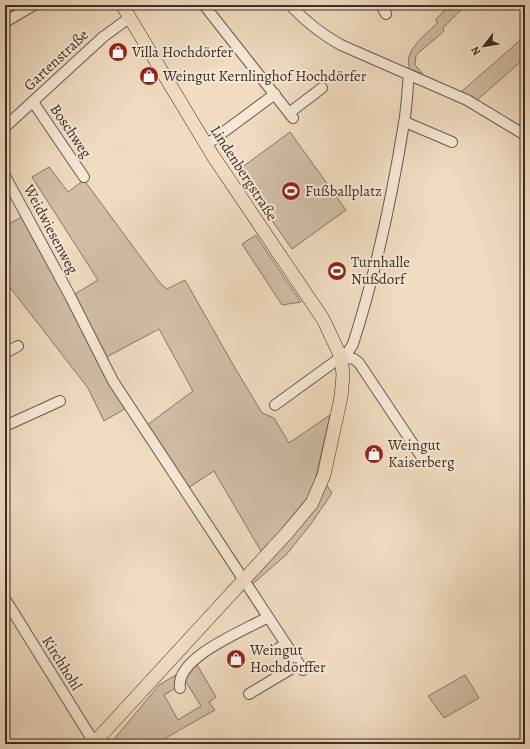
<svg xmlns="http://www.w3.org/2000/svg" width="530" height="749" font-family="Alegreya,serif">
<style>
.green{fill:#d2bea6;stroke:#887666;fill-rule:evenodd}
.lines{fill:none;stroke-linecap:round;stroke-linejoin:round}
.minor-casing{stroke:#6a594c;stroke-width:12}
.major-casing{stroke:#3d2d25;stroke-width:14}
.minor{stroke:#f6e8d7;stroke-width:10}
.major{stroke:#f1dcc1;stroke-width:13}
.labels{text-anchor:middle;stroke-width:4;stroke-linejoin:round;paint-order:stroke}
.poi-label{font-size:15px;fill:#3d2d25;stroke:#f6e8d7;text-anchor:start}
.street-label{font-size:15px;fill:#3d2d25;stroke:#f6e8d7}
</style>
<rect width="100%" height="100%" fill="#f1dcc1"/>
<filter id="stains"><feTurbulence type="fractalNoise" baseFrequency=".005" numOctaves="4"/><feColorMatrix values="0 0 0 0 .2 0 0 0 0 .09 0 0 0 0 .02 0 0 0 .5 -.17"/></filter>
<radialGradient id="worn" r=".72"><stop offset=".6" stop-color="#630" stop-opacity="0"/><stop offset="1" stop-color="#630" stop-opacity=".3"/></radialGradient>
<path class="green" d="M 450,5 L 466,5 L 443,28 L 444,31 L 416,55 L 415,65 L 423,74 L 410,69 C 402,51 426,35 438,22 L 435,20 Z
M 525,36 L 525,58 L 477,100 L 461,92 Z
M 290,132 L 346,210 L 292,249 L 237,171 Z
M 49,167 L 68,192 L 84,180 L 160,283 L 167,289 L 185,280 L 235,368 L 262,413 L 274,418 L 289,443 L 330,415 L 315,481 L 307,498 L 262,553 L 214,471 L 185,490 L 143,428 L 193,391 L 159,329 L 101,360 L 128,407 L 104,421 L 88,388 L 5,281 L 5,226 L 25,215 L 68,298 L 98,280 L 32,177 Z
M 256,235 L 257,237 L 301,302 L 282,305 L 242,244 Z
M 326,484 L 332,493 L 311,524 L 286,555 L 248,588 L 249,579 Z
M 196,663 L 216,697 L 209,702 L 215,710 L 155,744 L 110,744 L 159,685 ZM 186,682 L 201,706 L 178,720 L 164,695 Z
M 465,675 L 479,698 L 444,718 L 428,696 Z"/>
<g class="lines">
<g class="minor-casing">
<path id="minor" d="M 204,5 L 293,118
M 290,5 C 306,22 321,34 341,45 L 467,100 L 525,135
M 381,5 L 386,14
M 5,22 L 34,5
M 33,102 L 84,177
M 289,113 L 322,88
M 405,122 L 452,142
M 5,127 L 103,37 L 129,18
M 206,145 L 275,94
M 5,176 L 70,296 L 113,381 L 303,670
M 5,353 L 18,346
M 341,357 L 354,359 L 359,363 L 425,462
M 275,405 L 348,352 L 353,344 C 376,272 392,197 404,123 C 407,107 407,91 409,75
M 5,426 L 60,401
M 5,599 L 95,744
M 276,650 L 286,644
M 180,688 C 175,657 246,630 268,617
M 249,694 L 299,664"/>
</g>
<g class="major-casing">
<path id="major" d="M 93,744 L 287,533 L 312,503 L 324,475 L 341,397 L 343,375 L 341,357 L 323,319 L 213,156 L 122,5"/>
</g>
<use href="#minor" class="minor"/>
<use href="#major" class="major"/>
</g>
<defs>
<g id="shop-disc" transform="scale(1)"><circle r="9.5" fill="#8f2418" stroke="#f6e8d7"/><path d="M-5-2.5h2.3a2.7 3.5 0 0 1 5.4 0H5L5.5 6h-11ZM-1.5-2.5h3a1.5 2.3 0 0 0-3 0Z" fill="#fff"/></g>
<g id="stadium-disc" transform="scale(1)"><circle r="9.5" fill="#8f2418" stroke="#f6e8d7"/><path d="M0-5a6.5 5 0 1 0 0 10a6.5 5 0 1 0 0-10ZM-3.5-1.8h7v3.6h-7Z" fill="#fff"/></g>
</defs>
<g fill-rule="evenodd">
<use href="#shop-disc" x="118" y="52"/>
<use href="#shop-disc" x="149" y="76"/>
<use href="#stadium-disc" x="291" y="191"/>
<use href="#stadium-disc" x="337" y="271"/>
<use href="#shop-disc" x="374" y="454"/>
<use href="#shop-disc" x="236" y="659"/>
</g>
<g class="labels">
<g class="poi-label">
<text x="132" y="57">Villa Hochdörfer</text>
<text x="163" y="81">Weingut Kernlinghof Hochdörfer</text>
<text x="305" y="196">Fußballplatz</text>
<text x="351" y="267">Turnhalle<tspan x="351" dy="17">Nußdorf</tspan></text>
<text x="388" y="450">Weingut<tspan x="388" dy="17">Kaiserberg</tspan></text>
<text x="250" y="655">Weingut<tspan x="250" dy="17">Hochdörffer</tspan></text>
</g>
<g class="street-label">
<text transform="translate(56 60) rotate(-43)" y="5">Gartenstraße</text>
<text transform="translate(71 131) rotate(56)" y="5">Boschweg</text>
<text transform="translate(244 173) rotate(57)" y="5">Lindenbergstraße</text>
<text transform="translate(51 229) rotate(62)" y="5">Weidwiesenweg</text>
<text transform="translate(62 663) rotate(58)" y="5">Kirchhohl</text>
</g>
</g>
<rect width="530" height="749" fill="none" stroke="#f1dcc1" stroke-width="20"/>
<rect x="6" y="6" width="518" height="737" fill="none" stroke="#3d2d25" stroke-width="2"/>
<rect x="10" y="10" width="510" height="729" fill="none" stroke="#3d2d25"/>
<g transform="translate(484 46) rotate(239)" stroke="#f6e8d7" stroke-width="3" paint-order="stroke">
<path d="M0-3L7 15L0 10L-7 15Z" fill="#3d2d25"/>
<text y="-6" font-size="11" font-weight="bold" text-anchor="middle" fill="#3d2d25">N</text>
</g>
<rect width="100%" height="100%" filter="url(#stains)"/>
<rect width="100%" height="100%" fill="url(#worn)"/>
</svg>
